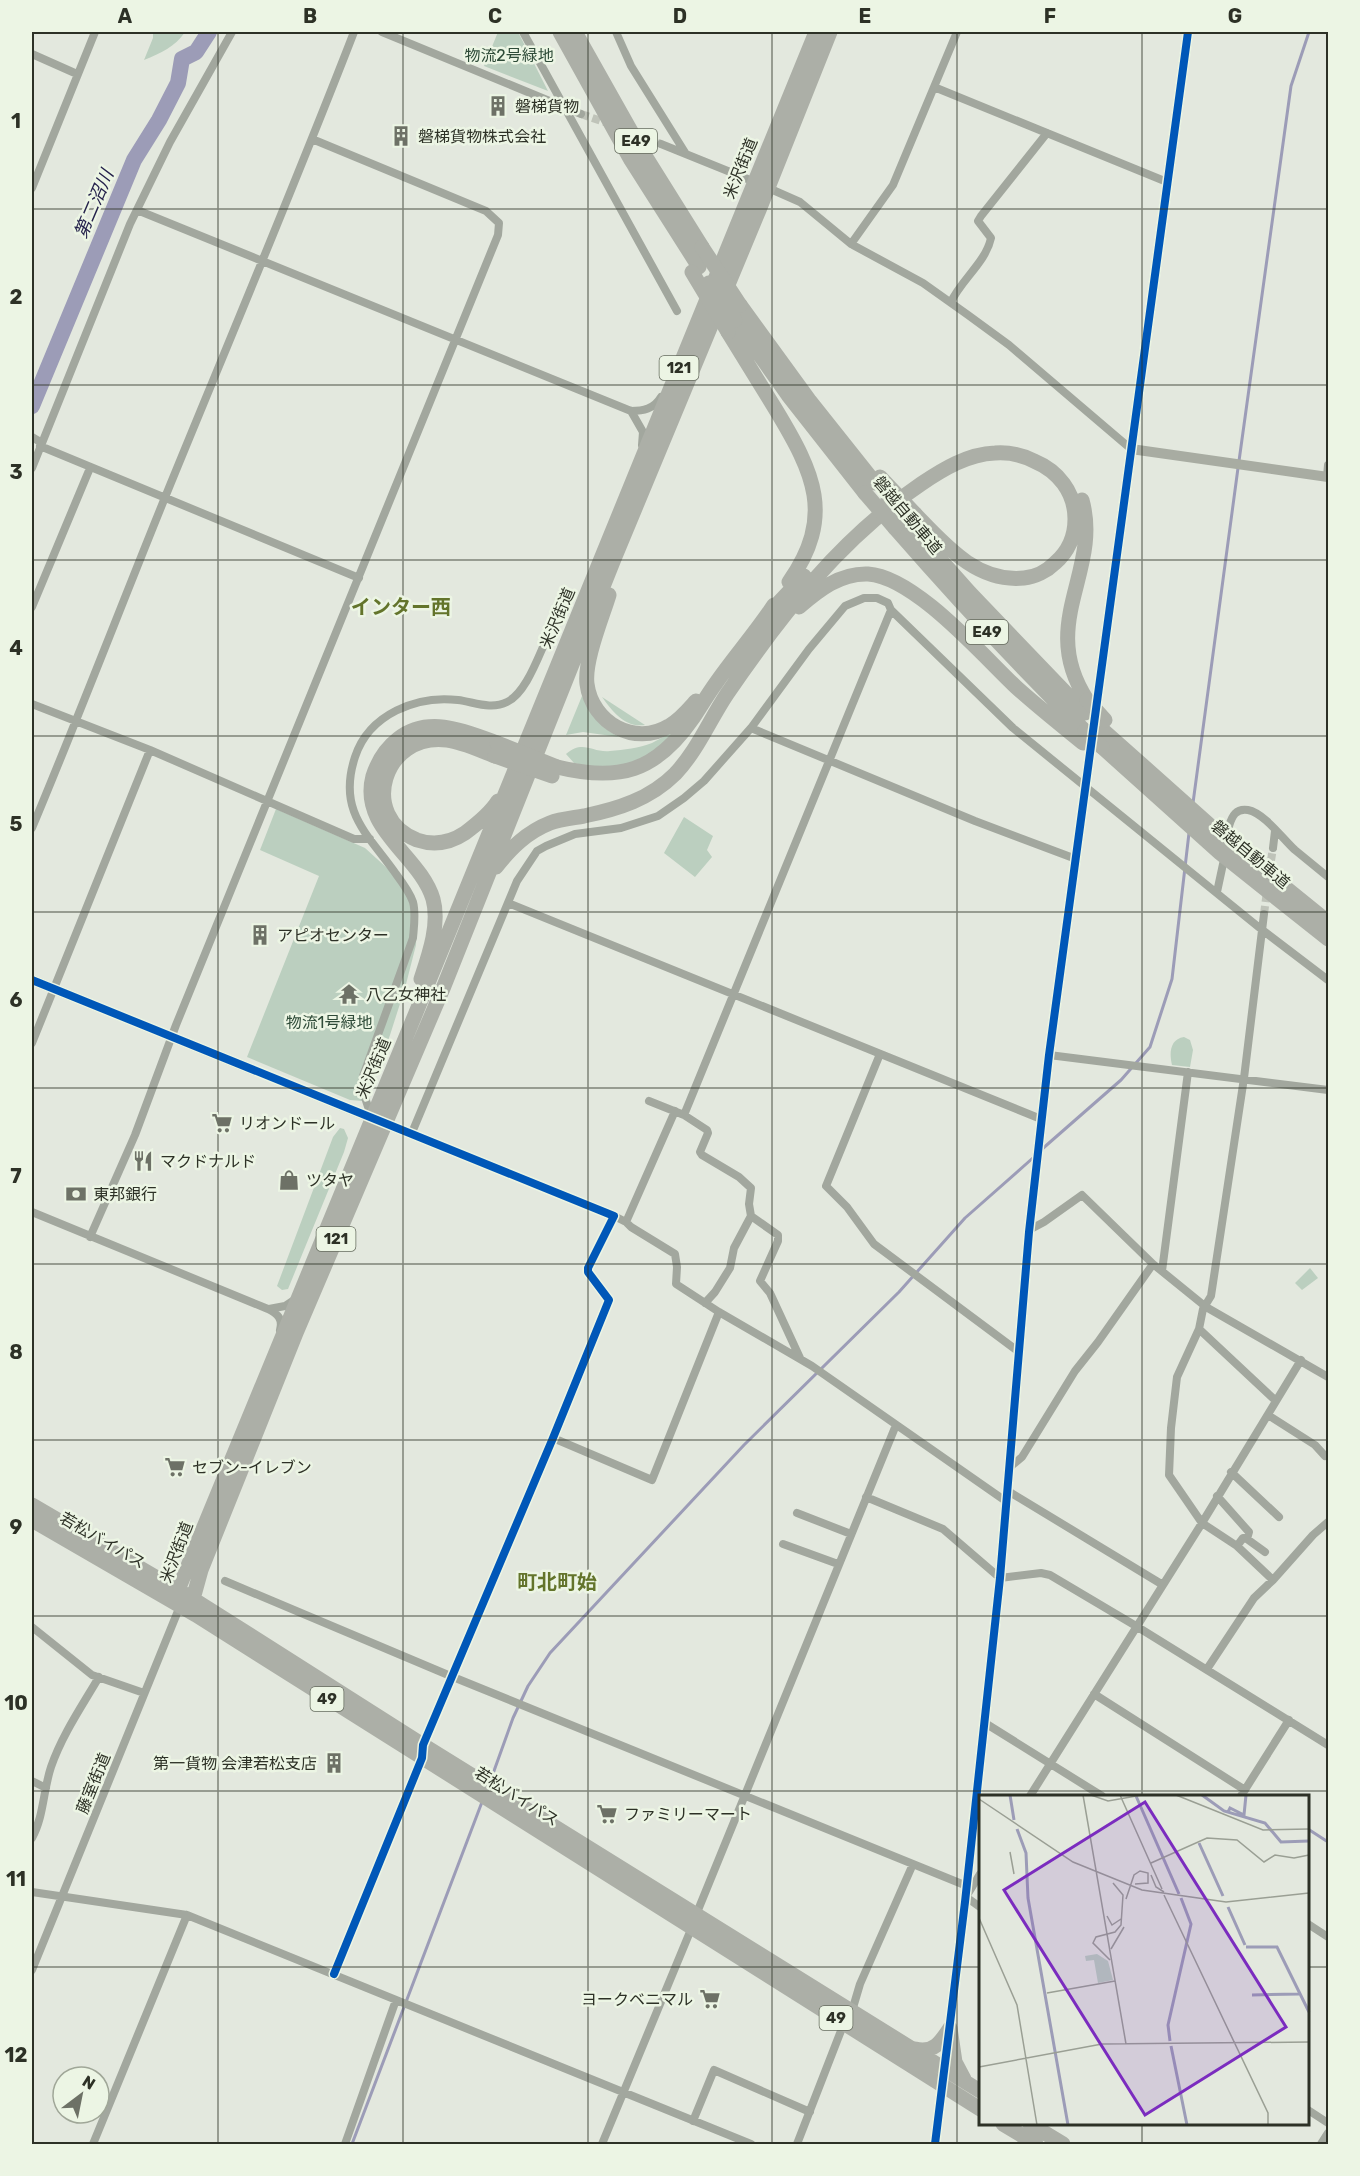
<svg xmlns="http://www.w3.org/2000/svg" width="1360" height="2176" font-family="Rubik,'Noto Sans JP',sans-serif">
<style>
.green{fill:#bbcfbf}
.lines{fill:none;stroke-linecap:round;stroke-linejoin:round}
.stream{stroke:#9c9cb7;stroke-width:3}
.river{stroke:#9c9cb7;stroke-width:16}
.street-tunnel{stroke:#bfc3b9;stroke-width:8;stroke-dasharray:8 4;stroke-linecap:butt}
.street{stroke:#a2a79e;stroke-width:8}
.secondary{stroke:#a8aca2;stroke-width:10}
.highway{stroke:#acafa7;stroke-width:15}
.highway-bridge{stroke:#acafa7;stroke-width:15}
.cycleway-casing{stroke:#ecf5e4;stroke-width:11}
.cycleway{stroke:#0057b8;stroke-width:8}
.grid{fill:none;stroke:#2d3126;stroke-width:1.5;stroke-opacity:0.55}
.labels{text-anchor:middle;stroke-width:5;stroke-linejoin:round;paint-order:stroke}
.shield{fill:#ecf5e4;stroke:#666c5f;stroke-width:1.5}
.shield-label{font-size:15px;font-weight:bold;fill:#2d3126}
.park-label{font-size:16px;fill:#2e4b38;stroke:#ecf5e4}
.poi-label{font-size:16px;fill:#2d3126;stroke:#ecf5e4;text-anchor:start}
.street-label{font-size:16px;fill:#2d3126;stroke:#ecf5e4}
.water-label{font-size:18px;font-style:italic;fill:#25224c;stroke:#ecf5e4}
.quarter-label{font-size:20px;font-weight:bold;fill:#63742b;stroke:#ecf5e4}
.inset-river{fill:none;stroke:#9c9cb7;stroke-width:3}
.inset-road{fill:none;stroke:#9a9f94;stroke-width:1.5}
.view{fill:#7b2cbf;fill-opacity:0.15;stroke:#7b2cbf;stroke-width:3}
.inset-edge{fill:none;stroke:#2d3126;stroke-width:3}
.neatline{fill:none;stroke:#2d3126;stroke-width:2}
.grid-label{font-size:20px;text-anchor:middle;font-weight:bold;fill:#2d3126}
</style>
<rect width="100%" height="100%" fill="#e3e8de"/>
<path class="green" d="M 153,32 L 185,32 C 175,47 161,53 144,60 L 153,38 Z
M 498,32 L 518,32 L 548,91 L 484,66 Z
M 582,696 C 594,718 597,724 619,737 L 583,732 L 566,735 Z
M 602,697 L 645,725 C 625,728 613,712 602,697 Z
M 681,729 L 637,765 L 607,770 L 574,763 L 566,754 C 583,739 592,753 610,751 C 624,750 639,748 652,743 C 662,738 670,732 681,729 Z
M 276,809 L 365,848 L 409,888 L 417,908 L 416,945 L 405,988 L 390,1035 L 367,1098 L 362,1101 L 350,1100 L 247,1057 L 319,876 L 260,850 Z
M 684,817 L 713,836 L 707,850 L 712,857 L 695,877 L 664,853 Z
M 1184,1037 L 1190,1040 L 1193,1050 L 1190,1067 L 1172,1065 C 1169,1053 1170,1039 1184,1037 Z
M 340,1128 L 344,1129 L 348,1138 L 344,1152 L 288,1289 L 282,1290 L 277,1286 L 333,1137 Z
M 1310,1268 L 1318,1278 L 1302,1290 L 1295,1283 Z"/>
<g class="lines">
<path class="stream" d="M 1239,461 L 1291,86 L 1309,32
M 1193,803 L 1238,468
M 1041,1150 L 1121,1080 L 1150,1047 L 1172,979 L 1189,833
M 490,1782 L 513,1718 L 528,1686 L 550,1653 L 744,1445 L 899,1292 L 965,1218 L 1034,1157
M 1308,1829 L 1328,1842
M 352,2144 L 482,1802"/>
<path class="river" d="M 32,406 L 134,160 L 159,120 L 178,83 L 182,59 L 196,52 L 209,32"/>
<path class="street-tunnel" d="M 581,114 L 610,124
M 635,134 L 661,144
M 1269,873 L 1273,848
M 1264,914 L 1267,891"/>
<path class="street" d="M 382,32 L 581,114
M 523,32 L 677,311
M 616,32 L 631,66 L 686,154
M 32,54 L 77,74
M 934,87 L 1167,182
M 661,144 L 755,182
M 766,187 L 800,202 L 851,244 L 923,283 L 968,315 L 1009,345 L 1131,449
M 32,188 L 95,32
M 137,210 L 631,411 C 643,411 654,409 661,397
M 851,244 L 893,185 L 957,32
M 951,302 C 961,280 986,262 991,238 L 978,221 L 981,216 L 1047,133
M 631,411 L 643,432 L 642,445
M 32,437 L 42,443
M 40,446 L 359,578
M 32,468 L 130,224 L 170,142 L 232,32
M 1327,477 L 1328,465
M 32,607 L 90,468
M 32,704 L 150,750 L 354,839 L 370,839
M 751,728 L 975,821 L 1076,859
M 1229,826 C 1232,816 1236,808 1248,810 C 1264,813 1283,839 1295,850 C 1306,859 1317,868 1328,877
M 32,828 C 78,718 121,606 166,495 C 229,341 294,187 354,32
M 1273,848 L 1275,831
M 1217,892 L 1223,864
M 508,903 L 1041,1119
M 1264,914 L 1244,1078 L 1211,1296 L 1203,1309 L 1199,1329 L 1177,1377 L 1171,1428 L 1169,1475 L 1202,1523 L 1237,1546 L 1273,1580
M 32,1043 L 150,750
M 880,1054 L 826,1186 L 847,1207 L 874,1244 L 1019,1352
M 1049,1055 L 1328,1090
M 649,1101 L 684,1115 L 707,1130 L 708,1133 L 700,1152 L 702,1155 L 739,1177 L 751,1188 L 749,1204 L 751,1216 L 778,1235 L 778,1241 L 760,1281 L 770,1293 L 800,1358
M 684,1115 L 891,610
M 371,1116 C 367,1102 361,1091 363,1076 L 413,938 C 414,926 416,913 413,902 C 410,893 402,882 396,874 C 368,834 337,812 355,757 C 369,714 417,695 458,700 C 474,702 491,710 507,702 C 526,693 538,657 547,638
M 411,1135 L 517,881 L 537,851 L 546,846 L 575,834 L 621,828 L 658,816 L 684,798 L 704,781 L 751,728 L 809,649 L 845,606 L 864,598 L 877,598 L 888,603 L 891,610 L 1013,728 L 1261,929 L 1328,980
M 32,1212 L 268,1309 C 278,1314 283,1319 280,1330
M 614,1216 L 626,1222 L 631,1227 L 675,1254 L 677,1267 L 676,1284 L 719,1312 L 812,1366 L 1007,1502
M 626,1222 L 675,1111
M 1029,1230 L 1044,1222 L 1082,1195 L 1153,1264 L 1206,1307 L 1328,1377
M 90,1237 L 135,1135 L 176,1025 L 498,235 L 499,223 L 486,211 L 312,139
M 1162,1271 L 1188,1072
M 705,1303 L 715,1292 L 730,1268 L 734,1248 L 751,1216
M 269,1309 L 285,1306 L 294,1300
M 1199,1329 L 1276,1401
M 1268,1415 L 1315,1445 L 1325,1456
M 553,1438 L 652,1480 L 719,1312
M 1010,1467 L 1022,1457 L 1075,1371 L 1098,1342 L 1153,1264
M 1231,1472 L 1279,1517
M 1008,1491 L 1163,1585
M 1217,1496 L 1249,1532 L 1247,1539
M 866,1497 L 943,1529 L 1000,1578 L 1041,1573 L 1050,1575 L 1136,1626 L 1328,1745
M 797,1513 L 851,1534
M 783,1544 L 838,1564
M 1237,1546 L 1243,1538 L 1247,1539 L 1265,1552
M 225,1581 L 453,1677 L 967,1886
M 32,1627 L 92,1675 L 144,1693
M 1207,1669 L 1254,1598 L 1273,1580 L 1313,1535 L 1328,1522
M 1094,1694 L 1245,1790
M 985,1723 L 1102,1796
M 32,1781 L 46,1788
M 1030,1796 L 1202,1523 L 1301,1360
M 1241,1796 L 1289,1720
M 32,1838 C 44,1816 43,1791 51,1767 C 62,1735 82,1706 99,1677
M 980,1874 L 966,1897 L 980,1907
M 32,1892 L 187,1915 L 751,2144
M 696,1915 L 896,1425
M 1308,1924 L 1328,1937
M 32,1970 L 180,1606
M 334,1974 L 422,1758 L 423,1745 L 553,1438 L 609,1300 L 588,1272 L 588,1268 L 614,1216 L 384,1124
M 852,2011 L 860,1984 L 913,1864
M 1308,2110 L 1328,2123
M 693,2121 L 714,2070 L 810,2112
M 93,2144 L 187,1915
M 345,2144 L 396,2000
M 602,2144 L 692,1927
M 797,2144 L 844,2023
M 1321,2144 L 1328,2133"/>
<path class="secondary" d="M 1131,449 L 1328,477
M 32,980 L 379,1121
M 935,2144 L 965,1902 L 1000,1578 L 1029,1232 L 1049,1055 L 1188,32"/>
<path class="highway" d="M 560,32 L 631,160 L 699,267
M 575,32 L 642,151 L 702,247
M 740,305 L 809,400 L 875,483
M 735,320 L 788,395 L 865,493
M 728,332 C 744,358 760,384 776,410 C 814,473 835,516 789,582
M 1082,500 C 1102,572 1037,623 1087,700
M 906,521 L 970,593 L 1085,713
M 895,528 C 956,598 1018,665 1085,731
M 609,595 C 602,618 584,661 587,684 C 592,723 635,747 669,726 C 680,720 688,710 696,701
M 799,607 C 819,590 840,573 868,574 C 915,577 982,655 1016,687 C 1038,707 1061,725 1083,743
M 769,613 L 804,576
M 1104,731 L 1223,837 L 1328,922
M 1102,747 L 1220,853 L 1328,939
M 495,756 C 479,750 463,742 447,740 C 383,732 358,817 417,840 C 435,846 450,843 465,833 C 477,824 490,814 498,801
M 557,767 C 619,782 656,772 693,718 C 701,706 708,694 716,683 C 735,656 756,632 774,605
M 496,867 C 511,848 527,832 550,823 C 560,819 573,818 584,816 C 618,809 650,799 675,774 C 697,751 709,721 727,694 C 781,615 841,538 921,484 C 943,469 968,454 995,453 C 1008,452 1022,455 1034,461 C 1058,471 1075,492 1075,519 C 1075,536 1068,552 1055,563 C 1047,571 1035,577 1024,578 C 977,583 945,545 915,514
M 421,979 C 429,955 440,924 433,899 C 420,855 359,829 373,776 C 378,761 385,749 398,739 C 428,715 465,731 497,743
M 32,1505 L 193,1599 L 423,1745 L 980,2091
M 32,1520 L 196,1615 L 980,2109
M 180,1606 L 193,1599 L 201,1570 L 296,1333 L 444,986 L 614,559 L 759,210 L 830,32
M 180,1606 L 178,1590 L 415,1015 L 816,32
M 950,2028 L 955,2062 L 964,2079
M 915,2049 C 933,2054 941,2042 950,2028
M 1003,2124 L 1036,2144
M 1030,2124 L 1063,2144"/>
<path class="highway-bridge" d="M 702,247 L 740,305
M 692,272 L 728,332
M 709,283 L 735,320
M 880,477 L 915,514
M 865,493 L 895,528
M 888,499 L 906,521
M 1087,700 L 1105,720
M 1085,731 L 1102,747
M 497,743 L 557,767
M 495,756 L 552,776"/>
<g class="cycleway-casing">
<path id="cycleway" d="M 32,980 L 614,1216 L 588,1268 L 588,1272 L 609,1300 L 553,1438 L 423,1745 L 422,1758 L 334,1974
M 935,2144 L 965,1902 L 1000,1578 L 1029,1232 L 1049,1055 L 1188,32"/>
</g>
<use href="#cycleway" class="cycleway"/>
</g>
<path class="grid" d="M 218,32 L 218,2144M 403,32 L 403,2144M 588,32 L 588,2144M 772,32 L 772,2144M 957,32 L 957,2144M 1142,32 L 1142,1796M 32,209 L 1328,209M 32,385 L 1328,385M 32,560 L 1328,560M 32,736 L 1328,736M 32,912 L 1328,912M 32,1088 L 1328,1088M 32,1264 L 1328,1264M 32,1440 L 1328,1440M 32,1616 L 1328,1616M 32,1791 L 1328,1791M 32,1967 L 980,1967M 1308,1967 L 1328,1967M 1142,2124 L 1142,2144"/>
<defs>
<g id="building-bare" transform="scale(1.62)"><path d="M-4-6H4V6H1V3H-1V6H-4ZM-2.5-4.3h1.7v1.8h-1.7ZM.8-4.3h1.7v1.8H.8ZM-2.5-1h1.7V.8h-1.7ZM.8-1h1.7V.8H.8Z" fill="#6d7166" stroke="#ecf5e4" stroke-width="2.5" paint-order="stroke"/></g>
<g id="temple-bare" transform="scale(1.62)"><path d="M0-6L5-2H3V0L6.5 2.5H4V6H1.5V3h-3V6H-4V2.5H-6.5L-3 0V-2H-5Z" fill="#6d7166" stroke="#ecf5e4" stroke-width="2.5" paint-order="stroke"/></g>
<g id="supermarket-bare" transform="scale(1.62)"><path d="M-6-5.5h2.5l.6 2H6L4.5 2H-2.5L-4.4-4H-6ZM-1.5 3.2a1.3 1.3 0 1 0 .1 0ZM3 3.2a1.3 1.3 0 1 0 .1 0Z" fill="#6d7166" stroke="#ecf5e4" stroke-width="2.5" paint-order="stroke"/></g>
<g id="restaurant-bare" transform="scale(1.62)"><path d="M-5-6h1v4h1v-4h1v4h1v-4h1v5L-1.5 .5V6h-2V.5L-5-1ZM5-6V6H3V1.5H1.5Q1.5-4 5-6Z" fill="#6d7166" stroke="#ecf5e4" stroke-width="2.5" paint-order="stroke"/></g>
<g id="shop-bare" transform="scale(1.62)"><path d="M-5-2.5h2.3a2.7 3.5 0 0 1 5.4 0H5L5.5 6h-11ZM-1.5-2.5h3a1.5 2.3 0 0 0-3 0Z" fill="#6d7166" stroke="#ecf5e4" stroke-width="2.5" paint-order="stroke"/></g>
<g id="bank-bare" transform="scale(1.62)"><path d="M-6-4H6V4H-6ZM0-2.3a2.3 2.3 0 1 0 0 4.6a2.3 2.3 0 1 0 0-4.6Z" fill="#6d7166" stroke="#ecf5e4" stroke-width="2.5" paint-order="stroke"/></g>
</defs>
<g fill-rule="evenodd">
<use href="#building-bare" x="498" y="106"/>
<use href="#building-bare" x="401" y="136"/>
<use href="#building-bare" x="260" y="935"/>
<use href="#temple-bare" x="349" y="994"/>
<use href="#supermarket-bare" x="222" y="1123"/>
<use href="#restaurant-bare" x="143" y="1161"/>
<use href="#shop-bare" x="289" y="1180"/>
<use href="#bank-bare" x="76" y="1194"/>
<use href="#supermarket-bare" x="175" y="1467"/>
<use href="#building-bare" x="334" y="1763"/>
<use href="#supermarket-bare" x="607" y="1814"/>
<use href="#supermarket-bare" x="710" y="1999"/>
</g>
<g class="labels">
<g class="shield">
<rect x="615" y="129" width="42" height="24" rx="4.5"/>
<rect x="659.5" y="356" width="39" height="24" rx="4.5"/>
<rect x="966" y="620" width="42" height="24" rx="4.5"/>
<rect x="316.5" y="1227" width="39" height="24" rx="4.5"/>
<rect x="310.5" y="1687" width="33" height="24" rx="4.5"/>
<rect x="819.5" y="2006" width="33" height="24" rx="4.5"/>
</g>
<g class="shield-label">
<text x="636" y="146">E49</text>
<text x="679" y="373">121</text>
<text x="987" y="637">E49</text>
<text x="336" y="1244">121</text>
<text x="327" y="1704">49</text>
<text x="836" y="2023">49</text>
</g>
<g class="park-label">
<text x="509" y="61">物流2号緑地</text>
<text x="329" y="1028">物流1号緑地</text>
</g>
<g class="poi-label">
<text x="515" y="112">磐梯貨物</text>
<text x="418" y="142">磐梯貨物株式会社</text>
<text x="277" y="941">アピオセンター</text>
<text x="366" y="1000">八乙女神社</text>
<text x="239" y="1129">リオンドール</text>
<text x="160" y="1167">マクドナルド</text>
<text x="306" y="1186">ツタヤ</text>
<text x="93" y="1200">東邦銀行</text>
<text x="192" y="1473">セブン-イレブン</text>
<text x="317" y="1769" text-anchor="end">第一貨物 会津若松支店</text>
<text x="624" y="1820">ファミリーマート</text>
<text x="693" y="2005" text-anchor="end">ヨークベニマル</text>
</g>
<g class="street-label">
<text transform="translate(740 168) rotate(-68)" y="6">米沢街道</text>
<text transform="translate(908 515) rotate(50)" y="6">磐越自動車道</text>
<text transform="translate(557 618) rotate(-67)" y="6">米沢街道</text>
<text transform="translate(1251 854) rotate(40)" y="6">磐越自動車道</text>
<text transform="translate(373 1068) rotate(-67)" y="6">米沢街道</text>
<text transform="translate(103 1540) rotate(30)" y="6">若松バイパス</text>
<text transform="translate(176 1552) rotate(-69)" y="6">米沢街道</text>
<text transform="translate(93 1783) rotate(-68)" y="6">藤室街道</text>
<text transform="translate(517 1796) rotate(32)" y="6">若松バイパス</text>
</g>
<g class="water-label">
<text transform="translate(94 204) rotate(-67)" y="6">第二沼川</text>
</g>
<g class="quarter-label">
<text x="401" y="614">インター西</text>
<text x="557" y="1589">町北町始</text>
</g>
</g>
<g transform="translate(979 1795)">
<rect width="330" height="330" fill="#e3e8de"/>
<path d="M 118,159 L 129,166 L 134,185 L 119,188 L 115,165 L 107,166 L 106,161 Z" fill="#bbcfbf"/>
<path class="inset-river" d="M 31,0 L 35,25M 223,0 L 245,16 L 286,28 L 302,47 L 330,46M 157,1 L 200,99M 249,17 L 251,13 L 265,20 L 267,0M 38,34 L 47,58 L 49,103 L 89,330M 220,48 L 244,101M 249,112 L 266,150M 267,152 L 298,152 L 330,217M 273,200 L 320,199M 191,246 L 189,230 L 212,129 L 202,103M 192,251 L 208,330"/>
<path class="inset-road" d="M 104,0 L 147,249M 112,0 L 129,6 L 163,0M 141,0 L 183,94M 197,0 L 284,35 L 330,34M 0,4 L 94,67 L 163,95 L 247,107 L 330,98M 31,57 L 35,79M 172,68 L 228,43 L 258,45 L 285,67 L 296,60 L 315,63 L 330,60M 172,80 L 177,92 L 185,97M 185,100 L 289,318 L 289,330M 147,104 L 155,80 L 161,76 L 169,78 L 169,88 L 156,89M 128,121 L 133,130 L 142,124M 0,123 L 38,210 L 58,330M 132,154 L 145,132M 131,165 L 114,148 L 117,142 L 136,137 L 142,130 L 144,100 L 134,88M 68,198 L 136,186M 0,272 L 123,249 L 330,247"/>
<path class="view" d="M 166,7 L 307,232 L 166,320 L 25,95 Z"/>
<rect width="330" height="330" class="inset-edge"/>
</g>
<rect width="1360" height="2176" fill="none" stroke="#ecf5e4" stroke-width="66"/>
<g transform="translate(81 2095) rotate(32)"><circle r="28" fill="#ecf5e4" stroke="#a0a798" stroke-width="1.5"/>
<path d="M0-4.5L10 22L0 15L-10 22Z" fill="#6d7166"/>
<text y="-9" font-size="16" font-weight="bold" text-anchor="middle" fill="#2d3126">N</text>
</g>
<rect x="33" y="33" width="1294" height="2110" class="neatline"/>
<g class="grid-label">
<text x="125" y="23">A</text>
<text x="310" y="23">B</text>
<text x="495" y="23">C</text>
<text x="680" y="23">D</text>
<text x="865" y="23">E</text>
<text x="1050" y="23">F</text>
<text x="1235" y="23">G</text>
<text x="16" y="128">1</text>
<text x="16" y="304">2</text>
<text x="16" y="479">3</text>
<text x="16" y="655">4</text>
<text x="16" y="831">5</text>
<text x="16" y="1007">6</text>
<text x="16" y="1183">7</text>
<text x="16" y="1359">8</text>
<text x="16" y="1534">9</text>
<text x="16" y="1710">10</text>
<text x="16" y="1886">11</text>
<text x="16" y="2062">12</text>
</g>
</svg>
